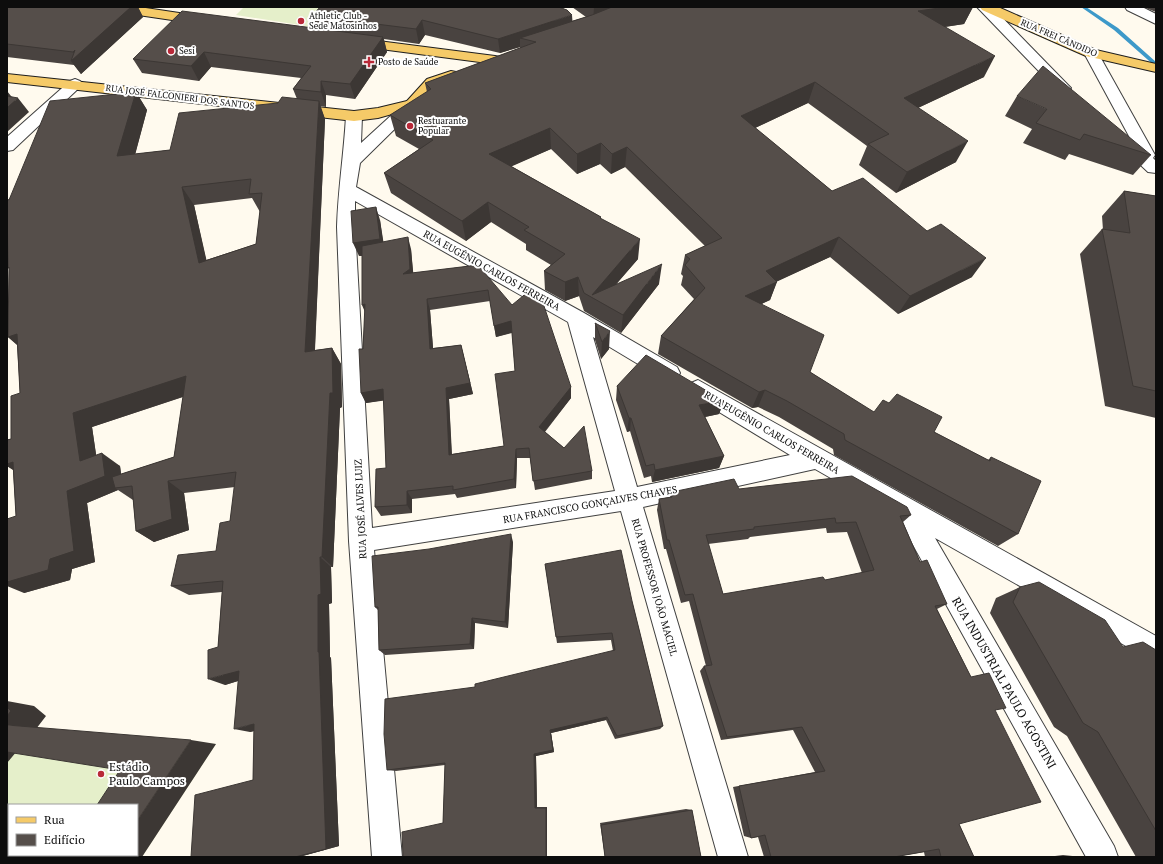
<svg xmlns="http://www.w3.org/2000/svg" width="1163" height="864" font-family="'PT Serif',serif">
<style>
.pitch{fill:#e5efca;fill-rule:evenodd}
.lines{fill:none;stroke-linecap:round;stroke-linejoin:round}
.stream{fill:#3d99c9;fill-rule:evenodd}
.minor-casing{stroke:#404040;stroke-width:2}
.primary-casing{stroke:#1e1e1e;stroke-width:2}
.minor{fill:#fff;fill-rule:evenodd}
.primary{fill:#f5ca68;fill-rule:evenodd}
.wall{fill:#494340;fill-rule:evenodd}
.shaded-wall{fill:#3c3734}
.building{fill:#554e4a;stroke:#3c3734;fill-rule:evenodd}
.poi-dot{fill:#b92938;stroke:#fff;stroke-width:1.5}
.labels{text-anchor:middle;stroke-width:4;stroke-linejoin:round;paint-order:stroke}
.far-poi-label{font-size:9px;fill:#0d0d0d;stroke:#fff;text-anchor:start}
.far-street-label{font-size:9px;fill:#0d0d0d;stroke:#fff}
.street-label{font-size:10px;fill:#0d0d0d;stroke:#fff}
.near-street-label{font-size:12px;fill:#0d0d0d;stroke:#fff}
.near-poi-label{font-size:12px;fill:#0d0d0d;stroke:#fff;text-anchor:start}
</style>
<rect width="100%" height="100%" fill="#fffaee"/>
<path class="pitch" d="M 244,7 L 338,7 L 319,28 L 236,15 Z
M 65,731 L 216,744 L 142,857 L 7,857 L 7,732 ZM 9,805 L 137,805 L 137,855 L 9,855 Z"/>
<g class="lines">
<path class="stream" d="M 1081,7 L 1086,7 L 1118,28 L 1156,62 L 1156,67 L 1114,30 Z"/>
<g class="minor-casing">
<path id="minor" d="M 977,7 L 992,7 L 1068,85 L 1071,88 L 1068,91 L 1058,91 Z
M 1125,7 L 1142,7 L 1156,14 L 1156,24 L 1127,10 Z
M 1091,49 L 1096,50 L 1098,53 L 1155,155 L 1153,158 L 1156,161 L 1156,173 L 1148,172 L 1115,141 L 1117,137 L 1123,136 L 1130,138 L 1084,53 L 1086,50 Z
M 75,79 L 80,81 L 83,84 L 80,87 L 13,150 L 7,151 L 7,137 L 70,81 Z
M 412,99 L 417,101 L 420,104 L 417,107 L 360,163 L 356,187 L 584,313 L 677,367 L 680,373 L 677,379 L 670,382 L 663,379 L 593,337 L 637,487 L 790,455 L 691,395 L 687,389 L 691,383 L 698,380 L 1156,636 L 1156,663 L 935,538 L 1114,846 L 1118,857 L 1086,857 L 897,516 L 815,469 L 643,507 L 748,857 L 718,857 L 621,511 L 374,550 L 402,857 L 372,857 L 349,541 L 337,227 C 338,190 344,153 346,116 L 348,113 L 354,111 L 360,113 L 362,116 L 361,143 L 407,101 ZM 355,201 L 568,322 L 615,491 L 372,528 L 355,227 Z"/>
</g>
<g class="primary-casing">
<path id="primary" d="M 104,7 L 139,7 L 206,17 L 211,18 L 213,21 L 211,24 L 206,25 L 111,11 L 106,10 Z
M 980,7 L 998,7 L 1096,50 L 1156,64 L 1156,72 L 1086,56 L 982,10 Z
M 355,38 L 495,56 L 500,57 L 502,60 L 500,63 L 495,64 L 350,45 L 348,42 L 350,39 Z
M 451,71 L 456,72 L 458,75 L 456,78 L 437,85 L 417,107 L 378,118 L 354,121 L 7,82 L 7,74 L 354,111 L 378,108 L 407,101 L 427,79 Z"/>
</g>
<use href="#minor" class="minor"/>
<use href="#primary" class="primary"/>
</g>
<path class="wall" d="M 7,7 L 138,7 L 143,17 L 81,74 L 74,65 L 7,57 Z
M 572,7 L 973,7 L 964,24 L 945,27 L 984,77 L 918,108 L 956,162 L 896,193 L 859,165 L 867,146 L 808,103 L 755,128 L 832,191 L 972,277 L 898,314 L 830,257 L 777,281 L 770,300 L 761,304 L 810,372 L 873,412 L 934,432 L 988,460 L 991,457 L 1018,534 L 998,546 L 834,455 L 833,449 L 779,417 L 758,407 L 752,408 L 658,354 L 661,336 L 694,299 L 681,285 L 683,276 L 681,274 L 685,255 L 705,246 L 625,167 L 611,174 L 600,164 L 577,174 L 551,149 L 511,166 L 601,217 L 601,219 L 638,259 L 616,284 L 659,284 L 621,333 L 584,311 L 579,296 L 565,301 L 545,290 L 544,271 L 551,265 L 526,250 L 526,244 L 491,222 L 466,241 L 391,193 L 384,173 L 419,149 L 396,136 L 390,115 L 427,92 L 425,83 L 520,48 L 520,47 L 500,53 L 425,35 L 419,44 L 384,39 L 387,52 L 355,99 L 326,95 L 326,107 L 320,106 L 325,119 L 315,350 L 332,348 L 341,364 L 342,407 L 340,408 L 333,567 L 331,567 L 332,603 L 329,604 L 330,657 L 331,658 L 339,846 L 299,857 L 191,857 L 253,780 L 254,731 L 250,732 L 238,681 L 225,685 L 218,647 L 222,592 L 189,595 L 171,586 L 216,551 L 230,521 L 235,487 L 184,493 L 189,530 L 154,542 L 136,531 L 133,500 L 118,490 L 87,503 L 95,562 L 72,569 L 70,580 L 24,593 L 16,516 L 13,470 L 7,466 L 7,440 L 11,439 L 20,393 L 17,345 L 8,337 L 9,269 L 8,268 L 9,200 L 136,92 L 147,110 L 135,154 L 170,150 L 278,103 L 297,99 L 293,89 L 301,78 L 211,67 L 199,81 L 142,73 L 133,59 L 316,29 L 312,16 L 572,21 L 586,17 ZM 252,198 L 260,212 L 256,244 L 206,260 L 194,205 ZM 183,397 L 174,457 L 121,474 L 120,466 L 96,455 L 92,427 Z
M 1143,7 L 1156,7 L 1156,12 Z
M 1017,96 L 1151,155 L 1133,175 L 1069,154 L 1065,160 L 1023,143 L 1032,129 L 1005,116 Z
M 1124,191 L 1156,196 L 1156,418 L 1105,406 L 1080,254 L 1102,229 L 1103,230 L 1102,216 Z
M 380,220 L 383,242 L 411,249 L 413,273 L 478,265 L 571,387 L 571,398 L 545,432 L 592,471 L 592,479 L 535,490 L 530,458 L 517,458 L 516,488 L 457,498 L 455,494 L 412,499 L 412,513 L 381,516 L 375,507 L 386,468 L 384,400 L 366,403 L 361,393 L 365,310 L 362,256 L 359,256 ZM 490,301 L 496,337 L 512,333 L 515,371 L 504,446 L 452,454 L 449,399 L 473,394 L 461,345 L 433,348 L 430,310 Z
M 595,323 L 609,349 L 601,359 L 595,340 Z
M 617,386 L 724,401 L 719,414 L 705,417 L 724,456 L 719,468 L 652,482 L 651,476 L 644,478 L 630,431 L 627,432 L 616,400 Z
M 739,489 L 911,515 L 903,522 L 920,562 L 947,604 L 937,609 L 971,677 L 995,710 L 959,824 L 974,857 L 925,857 L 924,852 L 894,857 L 764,857 L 758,837 L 751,838 L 744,836 L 733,787 L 815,772 L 793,730 L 721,740 L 700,671 L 704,666 L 706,666 L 689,601 L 681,603 L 666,549 L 664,549 L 657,510 L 659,499 L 670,497 L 672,492 ZM 826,528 L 827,533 L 847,532 L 862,573 L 825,580 L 723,594 L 708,544 L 748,539 L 750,537 Z
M 513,542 L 508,628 L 475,623 L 474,649 L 385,655 L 379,650 L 378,610 L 375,607 Z
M 545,564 L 632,601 L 663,726 L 660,729 L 615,739 L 606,720 L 551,733 L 554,752 L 536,756 L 537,807 L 547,807 L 547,857 L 443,823 L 445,765 L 396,771 L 387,770 L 475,687 L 613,651 L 611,640 L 557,643 Z
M 1020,587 L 1123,647 L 1156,650 L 1156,857 L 1136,857 L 1067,736 L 1054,727 L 990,613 L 996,598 Z
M 686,809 L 692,810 L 701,857 L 605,857 L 600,823 Z
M 1063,855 L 1082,857 L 1047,857 Z"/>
<path class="shaded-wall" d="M 131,7 L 138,7 L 143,17 L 81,74 L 71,61 L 76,56 L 73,52 Z
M 594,7 L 631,7 L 593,22 Z
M 946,7 L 973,7 L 964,24 L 909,32 L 918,11 Z
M 572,15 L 573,29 L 520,38 L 520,47 L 500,53 L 498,39 Z
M 422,20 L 425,35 L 419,44 L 416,29 Z
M 383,37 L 387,52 L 355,99 L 350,84 Z
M 204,52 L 211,67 L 199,81 L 191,66 Z
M 995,56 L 984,77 L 894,119 L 904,98 Z
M 321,81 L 326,95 L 326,107 L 321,92 Z
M 815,82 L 808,103 L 736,137 L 741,116 Z
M 7,91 L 15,101 L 18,98 L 29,112 L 7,132 Z
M 136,92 L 147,110 L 130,174 L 117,156 Z
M 319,101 L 325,119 L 314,367 L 305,352 Z
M 550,128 L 551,149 L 492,175 L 489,154 Z
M 968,141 L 956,162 L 896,193 L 907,172 Z
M 601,143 L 600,164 L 577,174 L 577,154 Z
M 627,147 L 625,167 L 611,174 L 612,154 Z
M 182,187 L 194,205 L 211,280 L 199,263 Z
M 488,202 L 491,222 L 466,241 L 462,221 Z
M 376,207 L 380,220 L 385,252 L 359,256 L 353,243 Z
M 408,237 L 411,249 L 414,281 L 403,274 Z
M 839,237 L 830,257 L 759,290 L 766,271 Z
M 640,239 L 638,259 L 601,302 L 592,295 Z
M 986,258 L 972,277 L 898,314 L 910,296 Z
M 662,264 L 659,284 L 621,333 L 623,315 Z
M 578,277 L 579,296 L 565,301 L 565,282 Z
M 777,282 L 770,300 L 739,315 L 745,296 Z
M 427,299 L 430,310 L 434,360 L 430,349 Z
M 365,304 L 367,317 L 362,305 Z
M 511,321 L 513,332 L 496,337 L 494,326 Z
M 610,331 L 609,349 L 601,359 L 602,342 Z
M 17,334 L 27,353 L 8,337 Z
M 461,345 L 473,394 L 449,399 L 452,464 L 449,455 L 446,388 Z
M 332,348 L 341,364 L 342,407 L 340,408 L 333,567 L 322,557 Z
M 186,376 L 200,391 L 92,427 L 99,474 L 80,461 L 73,413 Z
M 571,387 L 571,398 L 540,437 L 539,427 Z
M 383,389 L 388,400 L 366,403 L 361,393 Z
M 765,390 L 758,407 L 752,408 L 759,392 Z
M 724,401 L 719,414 L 695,419 L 699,405 Z
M 629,418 L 631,418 L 630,431 L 627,432 Z
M 516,449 L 517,458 L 516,488 L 514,479 Z
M 102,453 L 120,466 L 123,487 L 115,488 L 118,490 L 87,503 L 95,562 L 72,569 L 70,580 L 24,593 L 7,586 L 7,582 L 50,559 L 67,491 Z
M 724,456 L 719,468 L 652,482 L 655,470 Z
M 13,462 L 27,478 L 7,466 L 7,464 Z
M 168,481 L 184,493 L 189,530 L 154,542 L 136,531 Z
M 407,491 L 412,499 L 412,513 L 407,505 Z
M 511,534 L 513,542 L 508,628 L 505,622 Z
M 320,557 L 331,567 L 332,603 L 329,604 L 330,657 L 331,658 L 339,846 L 299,857 L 295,857 L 318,595 Z
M 472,618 L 475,623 L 474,649 L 470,644 Z
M 239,671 L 254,676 L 225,685 L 208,679 Z
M 7,701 L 34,706 L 46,716 L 36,729 L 7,725 Z
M 607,717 L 606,720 L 551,733 L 554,752 L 536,756 L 537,807 L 535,808 L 534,754 L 550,730 Z
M 254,724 L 269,727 L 250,732 L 234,729 Z
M 191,740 L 216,744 L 142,857 L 113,857 L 114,855 L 137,855 L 137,821 Z
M 7,750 L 17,751 L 7,763 Z
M 547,807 L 547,857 L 546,857 L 546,808 Z"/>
<path class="building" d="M 7,7 L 131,7 L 71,61 L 75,50 L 73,52 L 7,44 Z
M 320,7 L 559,7 L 567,10 L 572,15 L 498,39 L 422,20 L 416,29 L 312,16 Z
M 612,7 L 946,7 L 918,11 L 995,56 L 904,98 L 968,141 L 907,172 L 868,144 L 889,134 L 815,82 L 741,116 L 832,191 L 863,178 L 927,231 L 941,224 L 986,258 L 910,296 L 839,237 L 766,271 L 777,282 L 745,296 L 824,335 L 810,372 L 874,412 L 883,400 L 889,403 L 897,394 L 942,417 L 934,432 L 990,461 L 991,457 L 1041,481 L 1018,534 L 845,440 L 844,434 L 787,401 L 765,390 L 759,392 L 661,336 L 705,288 L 685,265 L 690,259 L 685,255 L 722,238 L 627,147 L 612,154 L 601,143 L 577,154 L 550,128 L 489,154 L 601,217 L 600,218 L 640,239 L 592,295 L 662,264 L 623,315 L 584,293 L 578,277 L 565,282 L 544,271 L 565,254 L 524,230 L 529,227 L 488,202 L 462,221 L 384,173 L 433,140 L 390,115 L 431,89 L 425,83 L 536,42 L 520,38 L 592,15 Z
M 182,11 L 383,37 L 350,84 L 321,81 L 321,92 L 293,89 L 311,66 L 204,52 L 191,66 L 133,59 Z
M 1043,66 L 1151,155 L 1084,134 L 1080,140 L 1036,123 L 1047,109 L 1017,96 Z
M 136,92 L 117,156 L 170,150 L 179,113 L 278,103 L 282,97 L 319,101 L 305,352 L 332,348 L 333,393 L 330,393 L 322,557 L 320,557 L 321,594 L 318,595 L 318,652 L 319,652 L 326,849 L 295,857 L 191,857 L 195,795 L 253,780 L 254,724 L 234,729 L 239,671 L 208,679 L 208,650 L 218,647 L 223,581 L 171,586 L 178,555 L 216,551 L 220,523 L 230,521 L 236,472 L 168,481 L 172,519 L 136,531 L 132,486 L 115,488 L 112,477 L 174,457 L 186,376 L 73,413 L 80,461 L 102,453 L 105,476 L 67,491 L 74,551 L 50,559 L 48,570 L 7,582 L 7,519 L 16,516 L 13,462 L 7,464 L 7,440 L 11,439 L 11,396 L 20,393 L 17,334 L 8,337 L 9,267 L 8,268 L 7,199 L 9,200 L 50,101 ZM 251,179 L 249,194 L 262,193 L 256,244 L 199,263 L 182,187 Z
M 7,96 L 18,98 L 7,108 Z
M 1124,191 L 1156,196 L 1156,391 L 1133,386 L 1102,229 L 1130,233 Z
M 376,207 L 380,239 L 353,243 L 351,211 Z
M 408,237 L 410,269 L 403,274 L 478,265 L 512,305 L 529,291 L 541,297 L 571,387 L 539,427 L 564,448 L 584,426 L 592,471 L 533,481 L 529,448 L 516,449 L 514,479 L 453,490 L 453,486 L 407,491 L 407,505 L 375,507 L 376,469 L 386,468 L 383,389 L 361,393 L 359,349 L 363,349 L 365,304 L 362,305 L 362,246 ZM 488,290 L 494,326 L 511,321 L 515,371 L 495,374 L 504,446 L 449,455 L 446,388 L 470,383 L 461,345 L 430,349 L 427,299 Z
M 595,323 L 610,331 L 602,342 L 596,325 Z
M 646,355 L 724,401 L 699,405 L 724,456 L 655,470 L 654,464 L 646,466 L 631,418 L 629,418 L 617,386 Z
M 852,476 L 907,507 L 911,515 L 900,516 L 920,562 L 927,560 L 947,604 L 935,606 L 971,677 L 989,673 L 1006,708 L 995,710 L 1041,802 L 959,824 L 974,857 L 941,857 L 939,849 L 894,857 L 771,857 L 765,835 L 751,838 L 739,786 L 825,771 L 802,727 L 727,737 L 704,666 L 712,665 L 693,594 L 685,595 L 669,540 L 667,540 L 659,499 L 672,497 L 672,492 L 734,479 L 739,489 ZM 835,518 L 836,523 L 856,522 L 874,570 L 825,580 L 823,577 L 723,594 L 706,535 L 754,529 L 754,527 Z
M 511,534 L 505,622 L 472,618 L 470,644 L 379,650 L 378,607 L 375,607 L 372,556 L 429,549 Z
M 621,550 L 632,601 L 663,726 L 617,736 L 607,717 L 550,730 L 553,750 L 534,754 L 535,808 L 546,808 L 546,857 L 403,857 L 402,832 L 443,823 L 445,763 L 387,770 L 384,734 L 385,699 L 475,687 L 475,684 L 615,650 L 612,633 L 556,637 L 545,564 Z
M 1039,582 L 1105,620 L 1123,647 L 1143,642 L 1156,650 L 1156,831 L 1098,732 L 1083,723 L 1013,602 L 1020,587 Z
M 7,707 L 11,711 L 7,716 Z
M 7,725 L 191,740 L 137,821 L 137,805 L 97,805 L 120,770 L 7,752 Z
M 692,810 L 701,857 L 605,857 L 601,825 Z
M 64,855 L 114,855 L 113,857 L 62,857 Z"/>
<g class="poi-dot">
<circle cx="301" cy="21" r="4"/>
<circle cx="171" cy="51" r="4"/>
<path d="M367 56h4v4h4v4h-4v4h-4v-4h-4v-4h4z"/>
<circle cx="410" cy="126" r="4"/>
<circle cx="101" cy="774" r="4"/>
</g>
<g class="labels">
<g class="far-poi-label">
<text x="309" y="19">Athletic Club -<tspan x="309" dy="10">Sede Matosinhos</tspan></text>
<text x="179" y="54">Sesi</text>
<text x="378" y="65">Posto de Saúde</text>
<text x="418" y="124">Restuarante<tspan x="418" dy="10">Popular</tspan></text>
</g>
<g class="far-street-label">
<text transform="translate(1059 38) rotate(23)" y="3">RUA FREI CÂNDIDO</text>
<text transform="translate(180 97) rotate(7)" y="3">RUA JOSÉ FALCONIERI DOS SANTOS</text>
</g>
<g class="street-label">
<text transform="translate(492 270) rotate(29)" y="4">RUA EUGÊNIO CARLOS FERREIRA</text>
<text transform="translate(772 432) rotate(30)" y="4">RUA EUGÊNIO CARLOS FERREIRA</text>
<text transform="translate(590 504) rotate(-10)" y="4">RUA FRANCISCO GONÇALVES CHAVES</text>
<text transform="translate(360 509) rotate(-93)" y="4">RUA JOSÉ ALVES LUIZ</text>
<text transform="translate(655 587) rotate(74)" y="4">RUA PROFESSOR JOÃO MACIEL</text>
</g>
<g class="near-street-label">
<text transform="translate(1004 683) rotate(60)" y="4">RUA INDUSTRIAL PAULO AGOSTINI</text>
</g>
<g class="near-poi-label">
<text x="109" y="771">Estádio<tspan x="109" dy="14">Paulo Campos</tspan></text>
</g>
</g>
<rect width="1163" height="864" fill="none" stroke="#0d0d0d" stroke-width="16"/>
<rect x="8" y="804" width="130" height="52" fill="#ffffff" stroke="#9e9e9e"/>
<rect x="16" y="817" width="20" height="6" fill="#f5ca68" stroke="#9e9e9e"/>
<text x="44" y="824" font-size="12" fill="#0d0d0d">Rua</text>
<rect x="16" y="834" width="20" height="12" fill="#554e4a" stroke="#9e9e9e"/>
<text x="44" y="844" font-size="12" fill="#0d0d0d">Edifício</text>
</svg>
